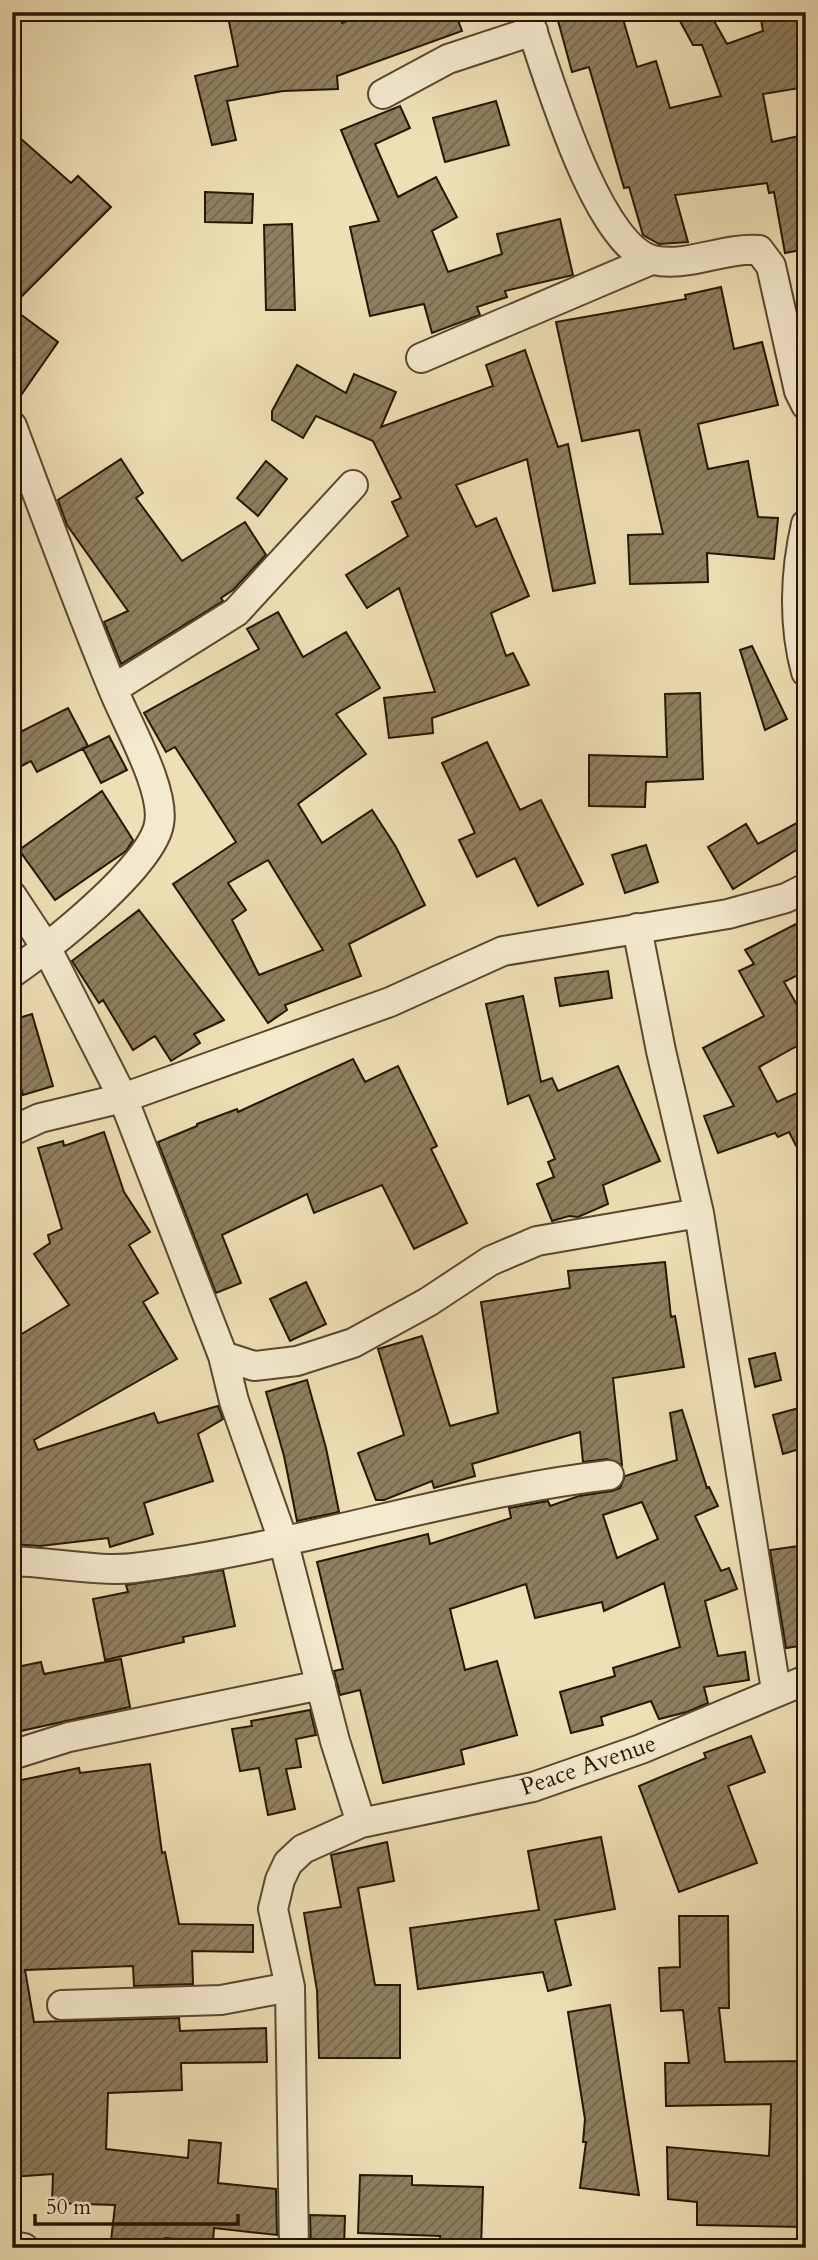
<svg xmlns="http://www.w3.org/2000/svg" width="818" height="2260" font-family="Cardo,serif">
<style>
.building{fill:url(#building-hatch);stroke:#261603;stroke-width:2;fill-rule:evenodd}
.lines{fill:none;stroke-linecap:round;stroke-linejoin:round}
.street-casing{stroke:#58482f;stroke-width:32}
.street{stroke:#f4eace;stroke-width:28}
.labels{text-anchor:middle;stroke-width:5;stroke-linejoin:round;paint-order:stroke}
.street-label{font-size:24px;fill:#261603;stroke:#f4eace}
</style>
<defs>
<pattern id="building-hatch" width="6" height="6" patternUnits="userSpaceOnUse" patternTransform="scale(1.75)"><rect width="6" height="6" fill="#8e7f5f"/><path d="M-1 1l2-2M0 6l6-6M5 7l2-2" fill="none" stroke="#74674c"/></pattern>
</defs>
<rect width="100%" height="100%" fill="#eedfb4"/>
<filter id="stains"><feTurbulence type="fractalNoise" baseFrequency=".00286" numOctaves="4"/><feColorMatrix values="0 0 0 0 .2 0 0 0 0 .09 0 0 0 0 .02 0 0 0 .5 -.17"/></filter>
<radialGradient id="worn" r=".72"><stop offset=".6" stop-color="#630" stop-opacity="0"/><stop offset="1" stop-color="#630" stop-opacity=".3"/></radialGradient>
<path class="building" d="M 227,12 L 341,12 L 342,23 L 373,12 L 455,12 L 462,31 L 337,76 L 338,89 L 283,91 L 227,101 L 236,140 L 212,145 L 195,76 L 238,66 Z
M 574,12 L 621,12 L 637,67 L 656,61 L 670,108 L 721,96 L 702,45 L 693,45 L 675,12 L 709,12 L 727,44 L 763,31 L 760,14 L 806,12 L 806,87 L 763,94 L 772,142 L 799,136 L 806,170 L 806,249 L 785,253 L 774,192 L 769,193 L 767,183 L 675,195 L 688,242 L 659,244 L 643,235 L 629,187 L 624,188 L 589,67 L 572,72 L 557,17 Z
M 496,101 L 509,145 L 445,162 L 433,118 Z
M 400,106 L 410,128 L 375,144 L 398,197 L 436,177 L 457,217 L 432,231 L 448,272 L 502,254 L 497,234 L 560,219 L 573,275 L 505,291 L 507,297 L 477,307 L 480,315 L 432,333 L 424,304 L 370,316 L 350,227 L 379,221 L 341,130 Z
M 12,131 L 71,183 L 78,176 L 111,207 L 12,306 Z
M 205,192 L 253,194 L 252,223 L 205,222 Z
M 292,224 L 295,310 L 266,310 L 264,225 Z
M 721,287 L 734,349 L 762,342 L 778,405 L 698,424 L 708,469 L 748,461 L 758,517 L 778,518 L 774,559 L 707,553 L 708,582 L 630,584 L 628,535 L 663,534 L 639,430 L 582,441 L 556,322 L 686,299 L 685,295 Z
M 12,308 L 58,342 L 12,408 Z
M 525,350 L 558,447 L 568,444 L 595,583 L 553,591 L 527,459 L 456,485 L 476,527 L 496,518 L 529,596 L 491,613 L 506,656 L 513,653 L 529,685 L 432,718 L 433,733 L 389,738 L 384,698 L 435,692 L 399,588 L 367,608 L 346,575 L 408,536 L 392,502 L 401,498 L 373,441 L 316,416 L 303,438 L 272,420 L 272,411 L 297,365 L 346,393 L 354,374 L 396,392 L 381,427 L 493,386 L 486,365 Z
M 121,459 L 143,493 L 136,498 L 182,561 L 245,522 L 266,555 L 233,590 L 221,598 L 223,601 L 121,664 L 104,622 L 128,611 L 67,525 L 58,500 Z
M 266,461 L 287,479 L 258,516 L 237,498 Z
M 278,612 L 303,657 L 346,632 L 380,688 L 336,714 L 366,754 L 298,804 L 322,843 L 372,810 L 396,847 L 425,905 L 349,944 L 361,976 L 285,1005 L 287,1010 L 268,1023 L 173,884 L 236,842 L 175,747 L 166,752 L 144,713 L 259,649 L 247,629 ZM 268,860 L 323,950 L 259,975 L 232,920 L 246,910 L 228,883 Z
M 752,646 L 787,719 L 765,730 L 740,650 Z
M 700,693 L 703,779 L 646,782 L 645,807 L 589,806 L 589,755 L 667,757 L 665,694 Z
M 68,708 L 88,746 L 37,772 L 31,761 L 12,771 L 12,736 Z
M 109,736 L 127,770 L 101,783 L 83,749 Z
M 487,742 L 520,810 L 541,800 L 583,884 L 538,906 L 515,858 L 477,877 L 459,840 L 475,833 L 442,763 Z
M 102,791 L 133,840 L 126,851 L 55,900 L 19,850 Z
M 806,818 L 806,844 L 733,889 L 708,847 L 746,824 L 758,844 Z
M 646,845 L 658,882 L 625,893 L 612,855 Z
M 139,910 L 224,1020 L 194,1034 L 200,1043 L 171,1061 L 155,1036 L 133,1050 L 103,1000 L 99,1003 L 72,961 Z
M 806,919 L 806,971 L 784,982 L 806,1021 L 806,1041 L 759,1067 L 777,1102 L 806,1089 L 806,1165 L 789,1132 L 778,1137 L 775,1133 L 718,1153 L 704,1116 L 734,1106 L 703,1048 L 764,1016 L 739,971 L 754,964 L 745,950 Z
M 608,971 L 612,998 L 560,1006 L 555,978 Z
M 523,996 L 541,1082 L 552,1078 L 558,1091 L 618,1066 L 660,1161 L 603,1185 L 608,1204 L 578,1217 L 569,1216 L 552,1221 L 537,1184 L 554,1177 L 548,1162 L 555,1159 L 529,1095 L 508,1104 L 486,1004 Z
M 32,1014 L 53,1086 L 23,1095 L 12,1059 L 12,1020 Z
M 353,1059 L 365,1082 L 398,1066 L 437,1146 L 431,1149 L 467,1223 L 414,1249 L 382,1185 L 314,1213 L 307,1194 L 222,1235 L 241,1283 L 216,1293 L 158,1142 L 197,1126 L 197,1124 L 237,1109 L 238,1112 Z
M 104,1132 L 124,1192 L 150,1232 L 129,1245 L 158,1293 L 143,1302 L 177,1359 L 34,1440 L 38,1450 L 154,1413 L 158,1423 L 218,1406 L 223,1419 L 198,1434 L 213,1481 L 144,1503 L 153,1534 L 110,1547 L 108,1538 L 40,1546 L 12,1544 L 12,1340 L 69,1305 L 34,1254 L 50,1243 L 48,1235 L 62,1229 L 38,1148 L 63,1141 L 64,1146 Z
M 665,1262 L 671,1317 L 675,1316 L 684,1367 L 613,1378 L 622,1465 L 607,1459 L 583,1462 L 580,1432 L 472,1464 L 475,1476 L 434,1488 L 432,1481 L 384,1500 L 376,1500 L 358,1453 L 404,1435 L 378,1349 L 422,1336 L 450,1426 L 498,1413 L 481,1302 L 570,1288 L 568,1271 Z
M 306,1282 L 326,1324 L 290,1341 L 270,1299 Z
M 775,1353 L 781,1380 L 755,1387 L 749,1359 Z
M 307,1380 L 326,1448 L 339,1512 L 297,1521 L 284,1456 L 266,1392 Z
M 806,1406 L 806,1447 L 783,1454 L 773,1415 Z
M 682,1410 L 707,1488 L 709,1487 L 718,1506 L 695,1516 L 721,1571 L 729,1568 L 737,1589 L 705,1601 L 718,1656 L 745,1652 L 749,1680 L 704,1687 L 708,1703 L 687,1712 L 659,1719 L 651,1701 L 601,1717 L 603,1725 L 571,1733 L 560,1692 L 615,1676 L 613,1668 L 680,1647 L 664,1583 L 604,1611 L 602,1602 L 535,1618 L 526,1584 L 450,1609 L 465,1670 L 497,1661 L 517,1735 L 461,1750 L 464,1764 L 383,1783 L 360,1690 L 340,1695 L 334,1671 L 343,1669 L 317,1562 L 428,1534 L 430,1544 L 511,1518 L 509,1508 L 548,1501 L 550,1506 L 579,1496 L 612,1491 L 620,1488 L 625,1476 L 677,1460 L 670,1413 ZM 642,1502 L 658,1539 L 617,1558 L 603,1515 Z
M 806,1545 L 806,1645 L 786,1648 L 770,1550 Z
M 223,1570 L 235,1626 L 183,1637 L 184,1642 L 105,1660 L 93,1599 L 128,1592 L 126,1585 Z
M 121,1659 L 130,1707 L 16,1732 L 12,1715 L 12,1668 L 41,1662 L 44,1674 Z
M 310,1710 L 316,1735 L 296,1739 L 301,1767 L 286,1769 L 295,1809 L 268,1815 L 259,1768 L 240,1771 L 232,1729 L 252,1726 L 251,1721 Z
M 751,1736 L 765,1772 L 728,1786 L 757,1863 L 679,1892 L 639,1786 L 706,1758 L 704,1753 Z
M 150,1764 L 162,1853 L 165,1852 L 179,1924 L 253,1925 L 253,1952 L 192,1951 L 193,1984 L 134,1986 L 133,1966 L 25,1970 L 34,2022 L 179,2018 L 180,2031 L 266,2028 L 267,2062 L 181,2063 L 182,2090 L 108,2093 L 106,2149 L 188,2158 L 189,2140 L 221,2143 L 218,2183 L 276,2189 L 277,2235 L 214,2228 L 213,2242 L 165,2238 L 164,2247 L 111,2241 L 115,2205 L 52,2203 L 53,2174 L 12,2177 L 12,1782 L 79,1768 L 80,1773 Z
M 601,1837 L 615,1909 L 555,1920 L 571,1985 L 548,1991 L 543,1972 L 418,1989 L 410,1928 L 539,1910 L 528,1851 Z
M 387,1842 L 394,1881 L 358,1888 L 375,1985 L 400,1985 L 400,2058 L 319,2058 L 317,1990 L 304,1913 L 341,1907 L 331,1855 Z
M 679,1916 L 728,1916 L 729,2008 L 719,2008 L 725,2062 L 806,2061 L 806,2227 L 697,2225 L 697,2202 L 668,2199 L 667,2147 L 769,2156 L 771,2104 L 666,2106 L 665,2063 L 689,2063 L 683,2010 L 661,2011 L 659,1968 L 680,1967 Z
M 610,2005 L 639,2195 L 580,2188 L 586,2142 L 583,2142 L 585,2119 L 568,2012 Z
M 360,2175 L 412,2176 L 412,2185 L 483,2187 L 481,2248 L 440,2248 L 440,2236 L 358,2233 Z
M 310,2215 L 345,2216 L 344,2248 L 311,2248 Z"/>
<g class="lines">
<g class="street-casing">
<path id="street" d="M 526,12 C 545,65 595,246 653,260 C 687,268 724,247 759,250 L 771,266 L 799,391 L 806,405
M 383,94 L 448,59 L 533,31
M 421,358 L 651,260
M 12,426 C 45,514 77,602 113,689 C 126,722 166,790 159,824 C 152,866 49,948 12,973
M 806,524 C 795,572 793,625 806,672
M 113,689 L 236,612 L 353,485
M 12,896 L 47,949 L 123,1098 L 223,1356 L 234,1401 L 283,1540 L 335,1741 L 361,1823
M 637,928 L 661,1051 L 699,1213 L 776,1690
M 12,1131 L 40,1118 L 123,1098 L 390,1002 L 503,951 L 728,914 L 786,898 L 806,888
M 223,1356 L 254,1366 L 297,1361 L 353,1343 L 428,1302 L 490,1261 L 537,1241 L 699,1213
M 12,1561 C 49,1562 99,1572 134,1568 C 295,1548 449,1494 609,1475
M 12,1755 L 69,1737 L 321,1685
M 62,2005 L 221,2000 L 290,1987
M 12,2246 L 24,2248
M 294,2248 L 290,1987 L 273,1909 L 280,1880 L 288,1863 L 303,1849 L 361,1823 L 533,1787 L 641,1749 L 806,1680"/>
</g>
<use href="#street" class="street"/>
</g>
<g class="labels">
<g class="street-label">
<text transform="translate(588 1765) rotate(-19)" y="8">Peace Avenue</text>
</g>
</g>
<rect width="818" height="2260" fill="none" stroke="#eedfb4" stroke-width="42"/>
<rect x="14" y="14" width="790" height="2232" fill="none" stroke="#261603" stroke-width="3.5"/>
<rect x="21" y="21" width="776" height="2218" fill="none" stroke="#261603" stroke-width="2"/>
<path d="M35 2214v10h203v-10" fill="none" stroke="#261603" stroke-width="3.5"/>
<text x="46" y="2214" font-size="21" fill="#261603" stroke="#f4eace" stroke-width="5" paint-order="stroke">50 m</text>
<rect width="100%" height="100%" filter="url(#stains)"/>
<rect width="100%" height="100%" fill="url(#worn)"/>
</svg>
